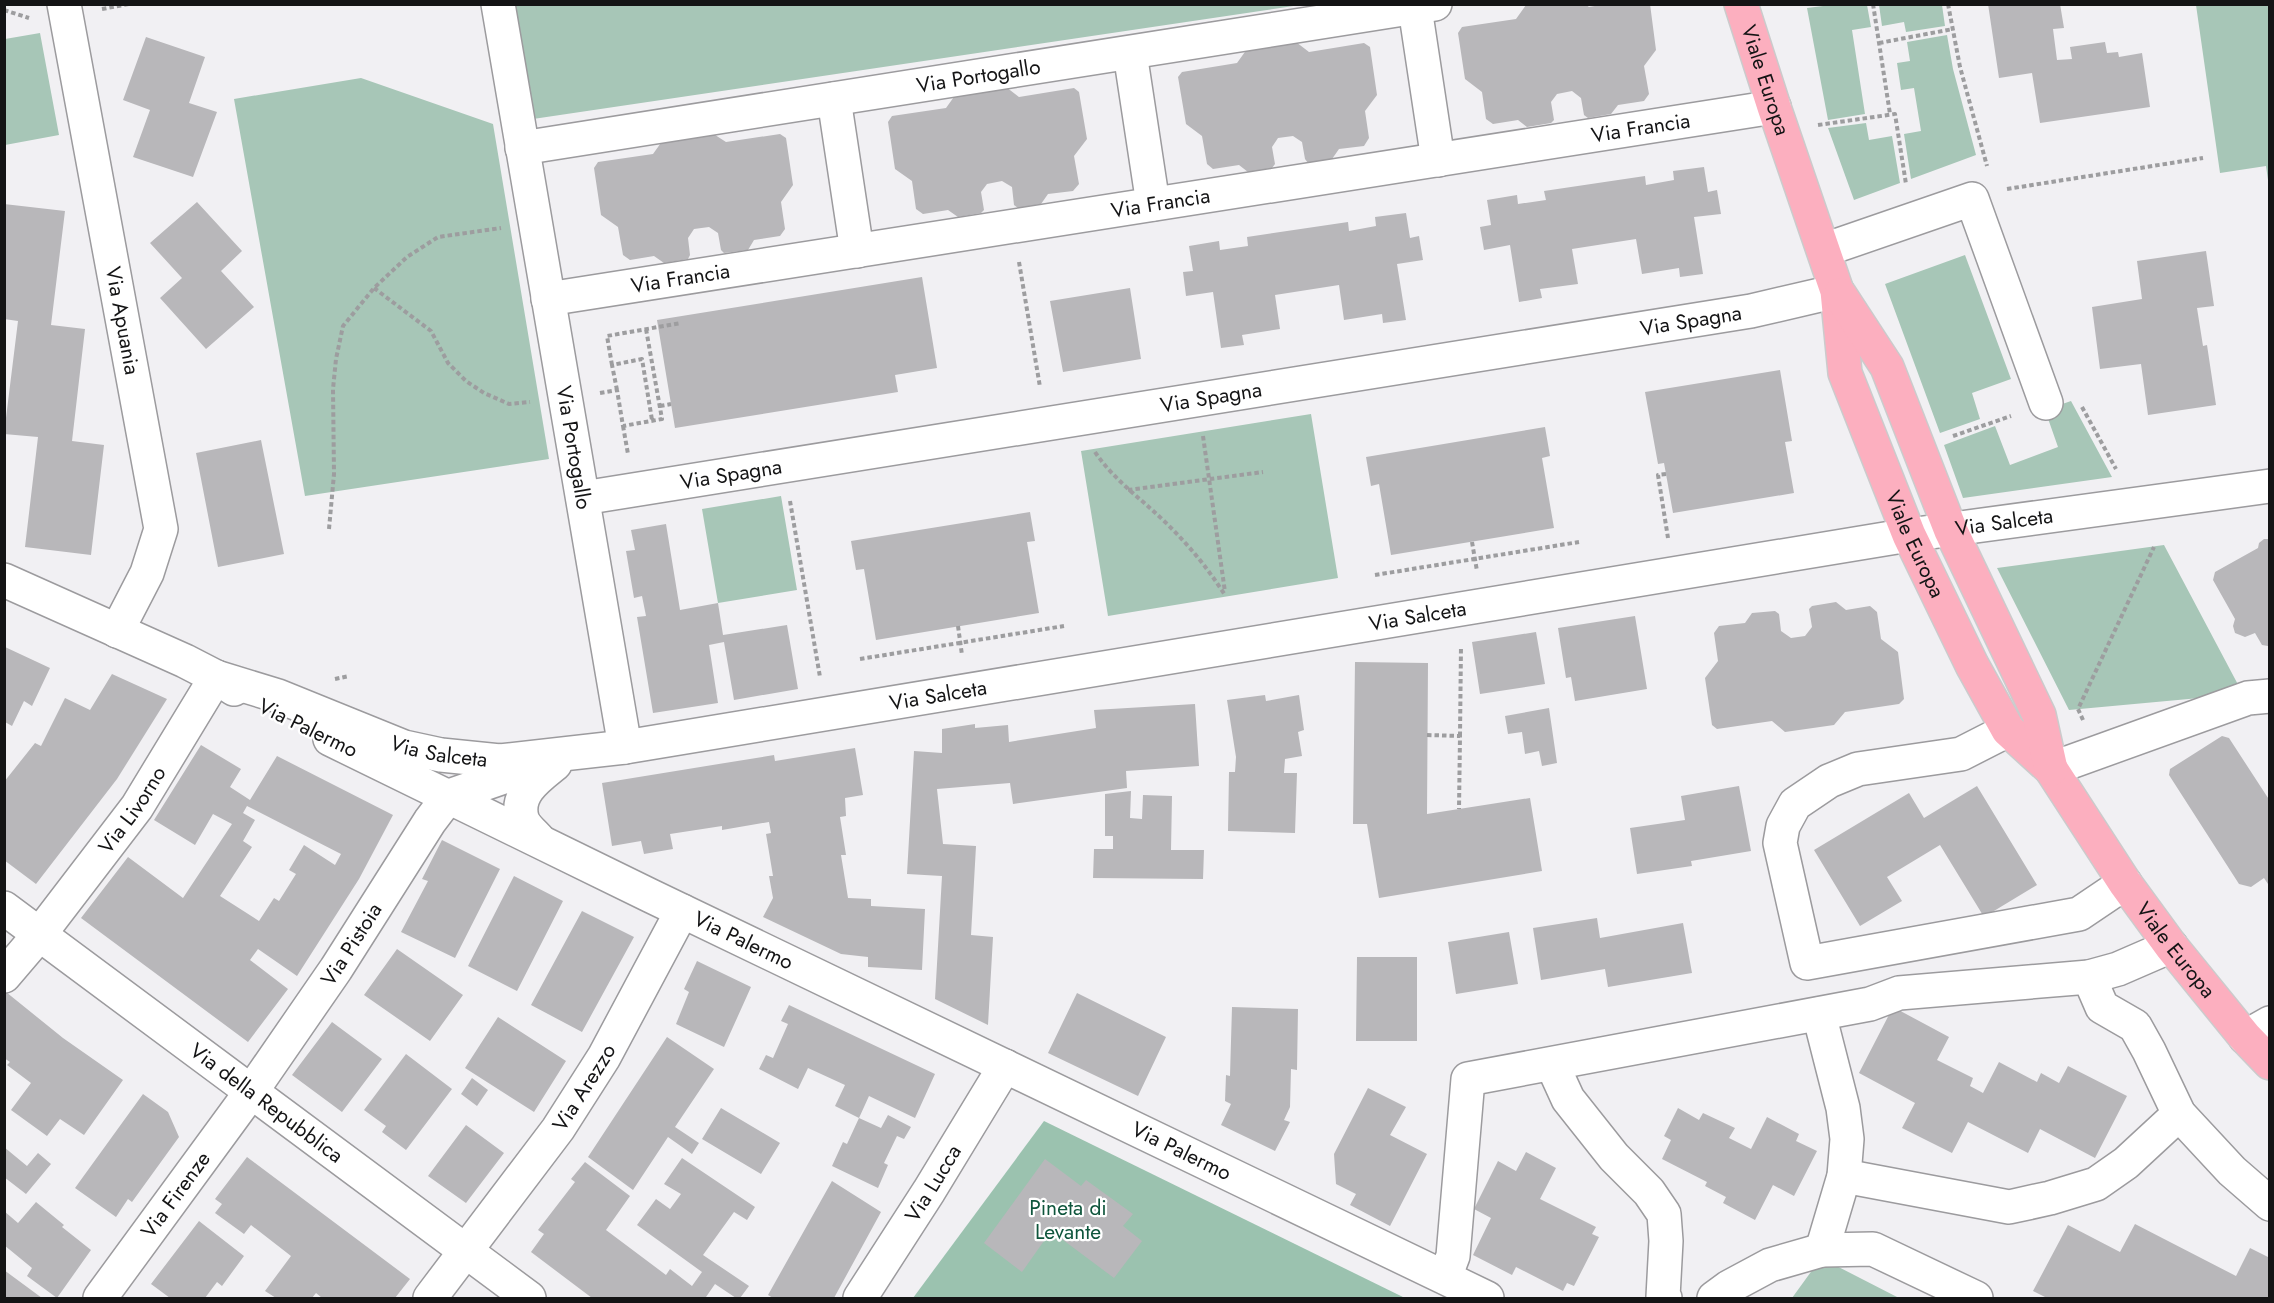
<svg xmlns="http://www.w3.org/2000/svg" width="2274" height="1303" font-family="Jost,sans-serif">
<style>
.green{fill:#a7c6b7}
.forest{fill:#9bc2af}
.building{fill:#b8b7ba;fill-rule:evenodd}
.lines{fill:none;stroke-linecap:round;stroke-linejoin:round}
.minor-casing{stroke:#9c9b9e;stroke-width:36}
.major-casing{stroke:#cbcbcc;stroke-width:36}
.path{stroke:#9d9d9f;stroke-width:4;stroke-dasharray:4.5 3;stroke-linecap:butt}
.minor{stroke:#fff;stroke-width:33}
.major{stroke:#fcafbf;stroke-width:33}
.labels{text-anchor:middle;stroke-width:4.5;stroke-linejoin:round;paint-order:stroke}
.street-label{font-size:21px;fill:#141415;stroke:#fff}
.park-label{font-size:21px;fill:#0e553c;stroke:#fff}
</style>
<rect width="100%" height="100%" fill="#f1f0f3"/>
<path class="green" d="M 515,4 L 1300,5 L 533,119 Z
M 1831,5 L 1867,5 L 1871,27 L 1852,30 L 1865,114 L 1828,120 L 1807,8 Z
M 1879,5 L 1942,5 L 1945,26 L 1906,32 L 1904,22 L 1882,26 Z
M 2196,5 L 2269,5 L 2269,187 L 2266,166 L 2220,173 Z
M 40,33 L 59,135 L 5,145 L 5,39 Z
M 1947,35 L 1953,69 L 1976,155 L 1911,179 L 1904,134 L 1921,131 L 1914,88 L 1901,90 L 1897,63 L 1910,61 L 1907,42 Z
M 361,78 L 493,124 L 549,459 L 305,496 L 234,99 Z
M 1866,123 L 1869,140 L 1892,136 L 1900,183 L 1854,200 L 1828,128 Z
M 1965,255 L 2011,379 L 1972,393 L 1980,419 L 1940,433 L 1885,284 Z
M 2071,401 L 2112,477 L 1963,498 L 1944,445 L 1995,426 L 2010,465 L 2058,447 L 2045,410 Z
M 1311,414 L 1338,578 L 1108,616 L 1081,451 Z
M 781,496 L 797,590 L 718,603 L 702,509 Z
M 2164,545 L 2243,694 L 2069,710 L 1997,568 Z
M 1821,1258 L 1899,1298 L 1792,1298 Z"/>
<path class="forest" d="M 1044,1121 L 1405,1298 L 913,1298 Z"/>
<path class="building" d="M 1529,4 L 1585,4 L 1589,7 L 1606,4 L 1650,4 L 1656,50 L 1644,66 L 1649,94 L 1644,101 L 1618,105 L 1611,114 L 1588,118 L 1584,115 L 1581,98 L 1572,91 L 1557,94 L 1551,102 L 1554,120 L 1551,123 L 1527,127 L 1518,120 L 1493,124 L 1486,119 L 1482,92 L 1465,79 L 1458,33 L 1462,27 L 1516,19 L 1526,5 Z
M 1988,4 L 2060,4 L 2064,28 L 2053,29 L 2057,60 L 2072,59 L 2070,47 L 2105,42 L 2107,53 L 2118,52 L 2119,57 L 2142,53 L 2150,107 L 2040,123 L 2032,73 L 1999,78 Z
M 146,37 L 205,57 L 189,103 L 217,112 L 193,177 L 133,157 L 150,110 L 123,100 Z
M 1296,42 L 1309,52 L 1364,43 L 1370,47 L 1377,95 L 1365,111 L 1369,138 L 1364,146 L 1339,149 L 1332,159 L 1308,163 L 1305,159 L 1302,142 L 1293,136 L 1278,138 L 1272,147 L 1275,164 L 1272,168 L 1248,172 L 1239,165 L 1213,169 L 1207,164 L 1202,136 L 1186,124 L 1178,77 L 1182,72 L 1237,63 L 1247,49 Z
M 1006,87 L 1019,97 L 1074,88 L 1079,92 L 1087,139 L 1074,156 L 1079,184 L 1073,191 L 1048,194 L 1041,204 L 1018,208 L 1014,205 L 1012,187 L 1002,181 L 987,184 L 981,192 L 984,210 L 981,213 L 958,217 L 948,210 L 923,214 L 916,209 L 912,181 L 895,169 L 888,122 L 892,116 L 946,108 L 956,94 Z
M 712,133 L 726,142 L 780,134 L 786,138 L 793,185 L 781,202 L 785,229 L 780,236 L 754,240 L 748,250 L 724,253 L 721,250 L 718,233 L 709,227 L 694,229 L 688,238 L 690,255 L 688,259 L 664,263 L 654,256 L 630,260 L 623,255 L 618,227 L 601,215 L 594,168 L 598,162 L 653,154 L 663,140 Z
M 1704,167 L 1708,192 L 1717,190 L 1721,214 L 1694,217 L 1703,274 L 1680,277 L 1679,268 L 1642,274 L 1636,239 L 1572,249 L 1578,284 L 1540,289 L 1542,298 L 1519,302 L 1510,245 L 1484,250 L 1480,227 L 1491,225 L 1487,200 L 1517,195 L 1518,204 L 1546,200 L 1544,191 L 1645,176 L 1646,185 L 1674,180 L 1673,171 Z
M 197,202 L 242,251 L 221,271 L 254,307 L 206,349 L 160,298 L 182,278 L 150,243 Z
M 4,204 L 65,211 L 51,325 L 85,329 L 72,441 L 104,445 L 91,555 L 25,547 L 38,437 L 4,434 L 18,321 L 4,319 Z
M 1406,213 L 1410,238 L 1419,236 L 1423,260 L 1397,264 L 1406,320 L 1383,323 L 1382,314 L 1344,320 L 1339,285 L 1275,295 L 1280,329 L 1242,335 L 1244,345 L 1221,348 L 1213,292 L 1186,296 L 1183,272 L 1193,271 L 1189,246 L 1219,241 L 1220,250 L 1248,246 L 1247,237 L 1348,222 L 1349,231 L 1376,226 L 1375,217 Z
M 2206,251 L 2214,306 L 2197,308 L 2203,346 L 2207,345 L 2216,405 L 2148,415 L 2141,364 L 2100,369 L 2092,307 L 2142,299 L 2137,261 Z
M 922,277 L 937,368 L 895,375 L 898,392 L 675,428 L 657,320 Z
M 1130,288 L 1141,359 L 1063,372 L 1050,301 Z
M 1780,370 L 1792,441 L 1785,442 L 1794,493 L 1673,513 L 1664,463 L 1658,464 L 1645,392 Z
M 1545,427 L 1550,456 L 1542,458 L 1554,528 L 1391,555 L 1379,484 L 1371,486 L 1366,457 Z
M 261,440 L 284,554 L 218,567 L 196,453 Z
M 1030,512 L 1035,541 L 1027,542 L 1039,613 L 876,640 L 864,569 L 856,570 L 851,541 Z
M 666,524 L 680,610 L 718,603 L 723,635 L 787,625 L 798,689 L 734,700 L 724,642 L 709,645 L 718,703 L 653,713 L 637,617 L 646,616 L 642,596 L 634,598 L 626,551 L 635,550 L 631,530 Z
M 2264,539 L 2270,539 L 2268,646 L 2262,645 L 2255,633 L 2245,637 L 2235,633 L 2233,626 L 2235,619 L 2213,580 L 2215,572 L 2258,548 L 2259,543 Z
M 1836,602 L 1846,610 L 1870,606 L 1877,612 L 1881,639 L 1898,652 L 1904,699 L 1899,704 L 1845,712 L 1834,725 L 1785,732 L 1772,721 L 1717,729 L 1712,725 L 1705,678 L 1718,661 L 1714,633 L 1719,626 L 1745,623 L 1752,613 L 1775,611 L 1779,614 L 1781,631 L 1791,638 L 1805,636 L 1812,627 L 1809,609 L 1812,606 Z
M 1635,616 L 1647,689 L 1575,701 L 1571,677 L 1566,678 L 1558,628 Z
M 1536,632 L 1545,684 L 1480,694 L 1472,642 Z
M 5,647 L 50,668 L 32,706 L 24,701 L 12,726 L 5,722 Z
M 1355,662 L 1428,663 L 1427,814 L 1530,798 L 1542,871 L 1379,898 L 1367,824 L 1353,824 Z
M 112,674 L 167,699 L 117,779 L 36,884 L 4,860 L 4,782 L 35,743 L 41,746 L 65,698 L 90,710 Z
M 1265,695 L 1266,701 L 1299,695 L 1304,730 L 1298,732 L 1302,756 L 1285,759 L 1284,773 L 1297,773 L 1295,833 L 1228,831 L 1229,772 L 1235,772 L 1236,757 L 1227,700 Z
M 1195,704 L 1199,766 L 1126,771 L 1127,788 L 1013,804 L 1010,783 L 937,789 L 943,844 L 976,846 L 971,935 L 993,937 L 988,1025 L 935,999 L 942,876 L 907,874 L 914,751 L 942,753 L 942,729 L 975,724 L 975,728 L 1008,725 L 1009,742 L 1096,728 L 1094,710 Z
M 1549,708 L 1557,763 L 1542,766 L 1539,751 L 1525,754 L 1522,732 L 1508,734 L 1505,716 Z
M 2222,736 L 2229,738 L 2270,801 L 2270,887 L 2264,878 L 2251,887 L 2239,884 L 2169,775 L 2170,769 Z
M 201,745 L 241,769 L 230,787 L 250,800 L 277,756 L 393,815 L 359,879 L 297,976 L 258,949 L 250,960 L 288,989 L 248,1042 L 81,918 L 128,857 L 183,898 L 232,824 L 213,814 L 195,845 L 154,820 ZM 247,806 L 341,854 L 335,865 L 304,845 L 289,870 L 296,874 L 279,901 L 274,898 L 259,921 L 220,896 L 252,847 L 243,841 L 255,820 L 243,813 Z
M 855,748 L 863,795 L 845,798 L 846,816 L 840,817 L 846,855 L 841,855 L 848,898 L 871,899 L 871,906 L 925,909 L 922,970 L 868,967 L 868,957 L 841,954 L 763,917 L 773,898 L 769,876 L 773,876 L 766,834 L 771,833 L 769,822 L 722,830 L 722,826 L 670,834 L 673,849 L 644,854 L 641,841 L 612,846 L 602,783 L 774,755 L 775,761 Z
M 1739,786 L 1751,851 L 1691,861 L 1692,866 L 1637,874 L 1630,828 L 1685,820 L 1681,796 Z
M 1977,786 L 2037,885 L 1984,917 L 1940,845 L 1887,877 L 1902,901 L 1860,926 L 1814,850 L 1909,793 L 1924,818 Z
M 1131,791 L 1130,818 L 1142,819 L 1143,795 L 1172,796 L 1171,850 L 1204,850 L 1203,879 L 1093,878 L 1094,849 L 1113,849 L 1113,836 L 1105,836 L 1105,794 Z
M 442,840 L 500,869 L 455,958 L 401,932 L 428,881 L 422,879 Z
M 514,876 L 563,901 L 517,991 L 468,966 Z
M 582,911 L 634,937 L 582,1032 L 531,1005 Z
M 1597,918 L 1600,938 L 1683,923 L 1692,973 L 1608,987 L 1605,969 L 1541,980 L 1533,928 Z
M 1509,932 L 1518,984 L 1456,994 L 1448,942 Z
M 397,949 L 463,995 L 430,1041 L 364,995 Z
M 1357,957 L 1417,957 L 1417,1041 L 1356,1041 Z
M 697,961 L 751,987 L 724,1047 L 676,1024 L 689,992 L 684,989 Z
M 6,992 L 63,1038 L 123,1080 L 84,1135 L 60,1119 L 47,1136 L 11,1110 L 31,1083 L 7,1065 L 10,1062 L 4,1058 Z
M 1077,993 L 1166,1037 L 1138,1096 L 1048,1053 Z
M 789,1005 L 935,1074 L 915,1118 L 869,1096 L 859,1118 L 835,1106 L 845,1085 L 808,1068 L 798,1089 L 759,1069 L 766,1055 L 773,1058 L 788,1024 L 781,1021 Z
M 1232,1007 L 1298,1009 L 1297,1070 L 1291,1069 L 1290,1107 L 1284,1120 L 1290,1122 L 1275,1151 L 1221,1125 L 1231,1104 L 1225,1101 L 1226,1075 L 1230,1076 Z
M 1893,1007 L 1949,1037 L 1937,1060 L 1973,1078 L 1970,1086 L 1983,1093 L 1999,1062 L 2037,1082 L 2041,1073 L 2059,1083 L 2068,1066 L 2127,1096 L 2095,1158 L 2040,1129 L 2028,1153 L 1968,1122 L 1952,1153 L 1902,1128 L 1915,1103 L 1859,1073 Z
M 498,1017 L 566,1061 L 534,1112 L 465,1068 Z
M 332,1022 L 382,1059 L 342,1112 L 292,1075 Z
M 667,1037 L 714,1069 L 675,1127 L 699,1143 L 692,1154 L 668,1137 L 633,1190 L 588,1157 Z
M 406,1054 L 452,1089 L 406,1150 L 382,1132 L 386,1126 L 364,1110 Z
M 472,1078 L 488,1090 L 477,1106 L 461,1094 Z
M 1368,1088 L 1406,1107 L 1390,1135 L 1427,1154 L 1390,1226 L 1350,1205 L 1356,1194 L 1336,1184 L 1334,1154 Z
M 143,1094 L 168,1112 L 179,1137 L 132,1202 L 128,1199 L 116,1217 L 75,1188 Z
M 721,1108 L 780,1143 L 761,1174 L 702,1139 Z
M 1678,1108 L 1699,1120 L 1703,1113 L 1735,1128 L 1729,1138 L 1751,1149 L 1767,1117 L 1799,1134 L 1796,1141 L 1817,1151 L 1794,1196 L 1773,1185 L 1755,1220 L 1723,1203 L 1726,1197 L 1705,1186 L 1707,1182 L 1662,1159 L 1671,1140 L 1664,1136 Z
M 888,1115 L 911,1127 L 904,1139 L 897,1136 L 884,1163 L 888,1165 L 878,1188 L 832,1166 L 843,1142 L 847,1144 L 859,1118 L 881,1128 Z
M 466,1125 L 504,1153 L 466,1203 L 428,1176 Z
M 4,1147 L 27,1166 L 38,1153 L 51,1164 L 26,1194 L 4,1177 Z
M 1526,1152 L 1556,1168 L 1540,1199 L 1596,1227 L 1592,1234 L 1599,1237 L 1574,1286 L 1567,1283 L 1563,1291 L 1516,1267 L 1512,1275 L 1473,1255 L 1491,1218 L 1474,1209 L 1498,1161 L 1516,1171 Z
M 247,1157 L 410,1279 L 395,1298 L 322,1298 L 316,1293 L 312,1298 L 276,1298 L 265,1291 L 291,1256 L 251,1225 L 244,1234 L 215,1213 L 222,1204 L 215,1199 Z
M 682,1158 L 755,1207 L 747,1220 L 734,1212 L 703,1255 L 749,1286 L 740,1298 L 736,1298 L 715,1284 L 706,1297 L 709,1298 L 592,1298 L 531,1252 L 544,1234 L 538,1230 L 575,1182 L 571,1179 L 585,1162 L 630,1196 L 606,1230 L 666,1275 L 670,1269 L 692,1286 L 702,1272 L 637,1225 L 656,1199 L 670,1209 L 681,1194 L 664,1184 Z
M 1045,1159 L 1081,1186 L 1086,1180 L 1133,1214 L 1123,1226 L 1142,1241 L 1114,1278 L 1051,1231 L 1022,1272 L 984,1243 Z
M 832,1181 L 881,1212 L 834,1298 L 773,1298 L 768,1295 Z
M 36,1202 L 64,1225 L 62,1227 L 91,1250 L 57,1298 L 27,1276 L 32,1268 L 4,1245 L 4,1211 L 18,1223 Z
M 199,1221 L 244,1256 L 222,1286 L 217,1282 L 205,1298 L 170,1298 L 151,1284 Z
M 2135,1224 L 2236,1276 L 2250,1248 L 2270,1258 L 2270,1298 L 2047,1298 L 2033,1291 L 2068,1225 L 2120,1252 Z
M 4,1270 L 42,1298 L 4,1298 Z"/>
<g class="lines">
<g class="minor-casing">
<g id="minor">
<path id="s1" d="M 64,4 L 161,529 L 147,573 L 117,631"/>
<path id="s2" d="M 498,4 L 625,747"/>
<path d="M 1415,8 L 1438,160"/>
<path d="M 1130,53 L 1153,204"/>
<path d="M 834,99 L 857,251"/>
<path id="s3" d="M 522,148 L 1435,4"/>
<path d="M 1824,250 L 1972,199 L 2046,403"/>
<path id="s4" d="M 548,299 L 1774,107"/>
<path id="s5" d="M 583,498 L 1751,311 L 1837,291"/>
<path d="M 4,580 L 185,661 L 216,677 L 234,689"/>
<path id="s6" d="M 216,677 L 278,696 L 404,747 L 441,755 L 500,761 L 625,747 L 1909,535 L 2270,486"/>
<path d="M 2008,730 L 1961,754 L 1858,769 L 1829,781 L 1795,804 L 1783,826 L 1780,843 L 1807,963 L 2079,914 L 2125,883"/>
<path id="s7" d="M 330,739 L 651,896 L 1487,1298"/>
<path d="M 2051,769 L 2248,698 L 2270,696"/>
<path d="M 449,796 L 530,768"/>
<path d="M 539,840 C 534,834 524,826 522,818 C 515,793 539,777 555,764"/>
<path id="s8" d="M 4,908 L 529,1298"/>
<path id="s9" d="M 4,976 L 39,935 L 137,807 L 216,677"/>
<path d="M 2089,977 L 2102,1007 L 2135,1026 L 2149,1051 L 2179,1114 L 2232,1171 L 2270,1204"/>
<path d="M 1819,1014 L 1843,1108 L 1847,1139 L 1844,1176 L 1822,1250"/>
<path d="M 2245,1037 L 2270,1023"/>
<path d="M 1552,1064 L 1568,1099 L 1614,1157 L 1649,1192 L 1664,1214 L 1666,1241 L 1663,1297 L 1665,1298"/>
<path d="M 1844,1176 L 2009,1207 L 2050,1198 L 2096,1184 L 2126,1163 L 2179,1114"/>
<path d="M 1445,1277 L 1453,1256 L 1468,1079 L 1870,1004 L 1899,993 L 2089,977 L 2118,969 L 2171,946"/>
<path id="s10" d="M 100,1298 L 251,1092 L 336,969 L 430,821 L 449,796"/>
<path id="s11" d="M 430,1298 L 558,1129 L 604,1057 L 682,911"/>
<path id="s12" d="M 860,1298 L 929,1191 L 1005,1066"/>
<path d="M 1714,1298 L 1729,1287 L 1770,1265 L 1822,1250 L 1873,1249 L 1976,1298"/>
</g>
</g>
<g class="major-casing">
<g id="major">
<path id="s13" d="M 1741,4 L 1774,107 L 1837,291 L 1845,373 L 1909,535 L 1972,665 L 2008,730 L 2051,769 L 2125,883 L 2171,946 L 2245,1037 L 2270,1063"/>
<path d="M 1840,295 L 1887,367 L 1951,531 L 2039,715 L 2051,769"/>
</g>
</g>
<path class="path" d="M 1873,4 L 1890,114
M 1948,4 L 1960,67 L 1987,166
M 102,9 L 129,4
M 4,10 L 29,18
M 1879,43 L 1953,29
M 1818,125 L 1895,114 L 1906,184
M 2007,189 L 2203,158
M 1019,262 L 1040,387
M 374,288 L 431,331 L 448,363 L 466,381 L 484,393 L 509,404 L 530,402
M 612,365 L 607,336 L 681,323
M 617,390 L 612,365 L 642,359 L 652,420
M 600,393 L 617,390 L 623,426 L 662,419 L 646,329
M 660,406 L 671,404
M 2082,407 L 2116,469
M 623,426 L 628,454
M 1203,436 L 1225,592
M 1953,436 L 2011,416
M 1095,452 C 1114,480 1139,497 1163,520 C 1187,543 1207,567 1225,595
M 1666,474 L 1658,475 L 1668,538
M 1128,490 L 1263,472
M 790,501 L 820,677
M 329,529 L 334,474 L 333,389 L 336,359 L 343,326 L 374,288 L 407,257 L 438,237 L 501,228
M 1472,542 L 1477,571
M 1375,575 L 1579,542
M 958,626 L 962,655
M 860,659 L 1064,626
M 335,679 L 349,676
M 2083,720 L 2078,709 L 2154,547
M 1427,735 L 1460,736 L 1459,809
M 1460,736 L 1461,646"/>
<use href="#minor" class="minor"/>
<use href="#major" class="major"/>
</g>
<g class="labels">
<g class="street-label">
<text dy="7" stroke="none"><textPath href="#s3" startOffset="462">Via Portogallo</textPath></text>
<text dy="7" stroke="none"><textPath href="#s13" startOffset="80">Viale Europa</textPath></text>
<text dy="7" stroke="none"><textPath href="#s4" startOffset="1106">Via Francia</textPath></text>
<text dy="7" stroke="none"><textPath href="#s4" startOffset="620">Via Francia</textPath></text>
<text dy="7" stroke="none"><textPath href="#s4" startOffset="134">Via Francia</textPath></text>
<text dy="7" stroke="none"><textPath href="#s1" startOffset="322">Via Apuania</textPath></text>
<text dy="7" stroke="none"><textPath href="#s5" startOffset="1122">Via Spagna</textPath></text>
<text dy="7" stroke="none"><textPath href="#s5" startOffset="636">Via Spagna</textPath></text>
<text dy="7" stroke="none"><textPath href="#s2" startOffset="450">Via Portogallo</textPath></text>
<text dy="7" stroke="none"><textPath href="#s5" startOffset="150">Via Spagna</textPath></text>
<text dy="7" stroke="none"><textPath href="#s6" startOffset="1821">Via Salceta</textPath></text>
<text dy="7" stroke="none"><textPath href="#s13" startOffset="570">Viale Europa</textPath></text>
<text dy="7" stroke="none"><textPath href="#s6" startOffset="1227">Via Salceta</textPath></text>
<text dy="7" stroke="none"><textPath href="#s6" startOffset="741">Via Salceta</textPath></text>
<text transform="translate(308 728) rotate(26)" y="7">Via Palermo</text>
<text dy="7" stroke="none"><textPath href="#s6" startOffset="236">Via Salceta</textPath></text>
<text dy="7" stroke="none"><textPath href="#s9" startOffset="210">Via Livorno</textPath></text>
<text dy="7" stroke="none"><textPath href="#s7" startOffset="460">Via Palermo</textPath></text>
<text dy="7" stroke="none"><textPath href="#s10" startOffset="434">Via Pistoia</textPath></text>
<text dy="7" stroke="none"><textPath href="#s13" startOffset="1056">Viale Europa</textPath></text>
<text dy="7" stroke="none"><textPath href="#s11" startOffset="261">Via Arezzo</textPath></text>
<text dy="7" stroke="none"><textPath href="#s8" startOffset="327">Via della Repubblica</textPath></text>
<text dy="7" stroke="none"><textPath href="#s7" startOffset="946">Via Palermo</textPath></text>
<text dy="7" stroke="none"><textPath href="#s12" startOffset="136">Via Lucca</textPath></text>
<text dy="7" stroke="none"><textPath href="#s10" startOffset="128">Via Firenze</textPath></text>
</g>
<g class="park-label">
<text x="1068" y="1215">Pineta di<tspan x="1068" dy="24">Levante</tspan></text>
</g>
</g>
<rect width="2274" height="1303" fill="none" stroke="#141415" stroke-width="12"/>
</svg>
